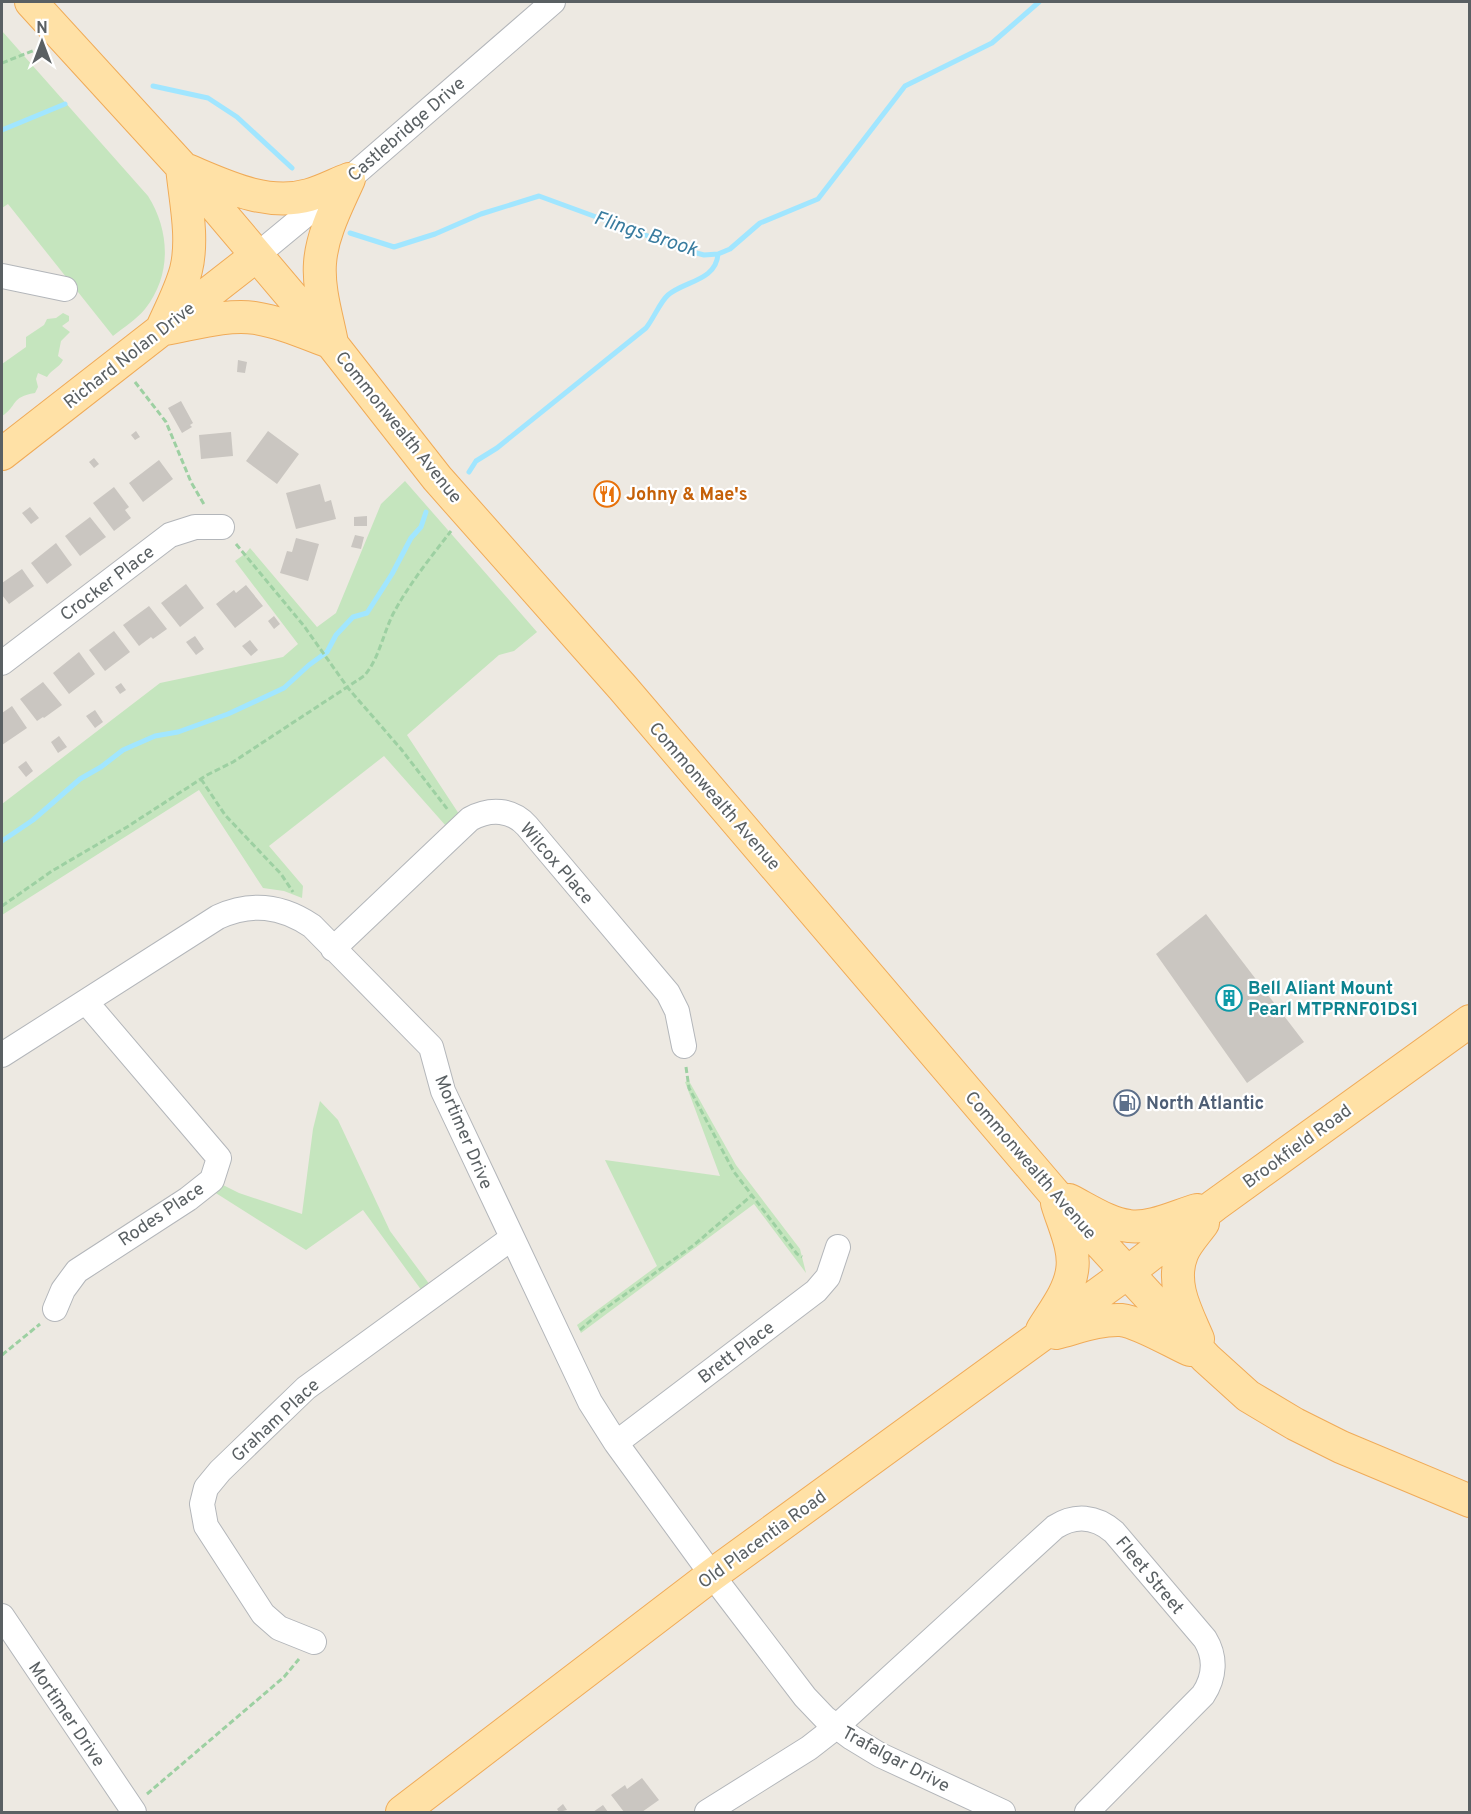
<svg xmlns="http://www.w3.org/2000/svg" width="1471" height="1814" font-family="Overpass,sans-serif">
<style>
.green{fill:#c5e5be}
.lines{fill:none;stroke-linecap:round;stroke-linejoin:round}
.stream{stroke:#a1e6ff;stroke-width:5}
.building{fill:#cac6c1}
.minor-casing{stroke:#b3b6ba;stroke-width:26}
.major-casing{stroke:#f0ab58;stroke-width:34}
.path{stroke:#9dd0a2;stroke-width:3;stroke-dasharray:6 3;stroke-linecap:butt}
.minor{stroke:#fff;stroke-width:24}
.major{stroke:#ffe1a6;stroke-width:32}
.labels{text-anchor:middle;stroke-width:4.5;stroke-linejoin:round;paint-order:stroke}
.street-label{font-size:18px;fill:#5a6063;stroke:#fff}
.food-label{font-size:18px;font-weight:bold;fill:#c56008;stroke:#fff;text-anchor:start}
.culture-label{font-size:18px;font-weight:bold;fill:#0d838f;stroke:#fff;text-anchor:start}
.service-label{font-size:18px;font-weight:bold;fill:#4e5e75;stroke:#fff;text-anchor:start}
.water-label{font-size:20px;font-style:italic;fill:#397c9f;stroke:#fff}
</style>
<rect width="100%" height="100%" fill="#ede9e2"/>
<path class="green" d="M 2,31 L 148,196 C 170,231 172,275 145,309 C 136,320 124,327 113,336 L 8,204 L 2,208 Z
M 63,313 L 69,316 L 69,321 L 62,326 L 70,332 L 61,341 L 58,356 L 63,360 C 59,368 52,369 47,377 L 38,373 L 36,379 L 38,387 L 35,393 C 10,397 18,406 2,416 L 2,364 L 26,347 L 26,337 L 44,325 L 47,319 L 56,318 Z
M 405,481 L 537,632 L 514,651 L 499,655 L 407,735 L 459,814 L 446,826 L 384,756 L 269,846 L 303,886 L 302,898 L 284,891 L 263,888 L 199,790 L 2,915 L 2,804 L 160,683 L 283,657 L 298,644 L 235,561 L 246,553 L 250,548 L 317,627 L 336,613 L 381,504 Z
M 689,1081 L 736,1165 L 800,1249 L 806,1273 L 754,1204 L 581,1333 L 577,1325 L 657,1266 L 605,1160 L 720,1176 L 685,1082 Z
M 320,1101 L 338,1120 L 390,1231 L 430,1285 L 422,1291 L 363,1210 L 306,1250 L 211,1190 L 215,1181 L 239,1193 L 302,1214 L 313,1129 Z"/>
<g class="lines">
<path class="stream" d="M 153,86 L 208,98 L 237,117 L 292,168
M 2,130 L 65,104
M 350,233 L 394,247 L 435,234 L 481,214 L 539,196 L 689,251 L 704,255 L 718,254 L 730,249 L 760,223 L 818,199 L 905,86 L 992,43 L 1039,2
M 469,472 L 476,461 L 497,448 L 646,328 C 654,318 660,302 668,295 C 684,281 716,281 718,254
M 2,841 L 33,820 L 80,779 L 101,767 L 123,750 L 155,736 L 178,732 L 228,714 L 284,688 L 309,665 L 327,652 L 336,635 L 353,617 L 367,613 L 392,574 L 411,538 L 421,527 L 426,512"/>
</g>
<path class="building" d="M 238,360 L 247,362 L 245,373 L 237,372 Z
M 181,401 L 193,423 L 190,425 L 192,427 L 182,433 L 168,408 Z
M 136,431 L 140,437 L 135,440 L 131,435 Z
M 268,431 L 299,454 L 277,484 L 246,461 Z
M 231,432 L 233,456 L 201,459 L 199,435 Z
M 94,458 L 99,464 L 94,468 L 89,462 Z
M 159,460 L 173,479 L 143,502 L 129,483 Z
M 320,484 L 325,502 L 331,500 L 336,519 L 296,529 L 286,493 Z
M 114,487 L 129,507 L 125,510 L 131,518 L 114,531 L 93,503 Z
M 30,507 L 39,518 L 31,524 L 22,513 Z
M 367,516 L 367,526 L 354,526 L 354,517 Z
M 90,517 L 106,537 L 80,556 L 65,536 Z
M 355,535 L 364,537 L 361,549 L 351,547 Z
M 296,538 L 319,544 L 308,581 L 280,573 L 287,551 L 292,552 Z
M 56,543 L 72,565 L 47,584 L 31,563 Z
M 22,569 L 34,586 L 9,604 L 2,595 L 2,583 Z
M 186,584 L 204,608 L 180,627 L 161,603 Z
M 246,585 L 263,606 L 235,628 L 216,604 L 234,590 L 236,593 Z
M 149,606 L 167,629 L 153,639 L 151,637 L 139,646 L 123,625 Z
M 274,616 L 280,624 L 274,629 L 268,621 Z
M 114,631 L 130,652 L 105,671 L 89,650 Z
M 195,636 L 204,649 L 196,655 L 186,642 Z
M 250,640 L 258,650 L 251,656 L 242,646 Z
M 79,652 L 95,674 L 69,694 L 53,673 Z
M 43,682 L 62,705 L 44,718 L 43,717 L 37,721 L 20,699 Z
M 121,683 L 126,690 L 120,694 L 115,687 Z
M 12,706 L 27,728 L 2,745 L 2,713 Z
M 95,710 L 103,722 L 95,728 L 86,716 Z
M 59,736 L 67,747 L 58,753 L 51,742 Z
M 26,761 L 33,771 L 26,777 L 18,767 Z
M 1206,914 L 1304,1042 L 1247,1083 L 1156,954 Z
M 642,1778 L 659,1800 L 642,1812 L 624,1812 L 611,1795 L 625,1785 L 627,1789 Z
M 563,1804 L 567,1810 L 559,1812 L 557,1809 Z
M 603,1805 L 608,1812 L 593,1812 Z"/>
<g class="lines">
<g class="minor-casing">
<path id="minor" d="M 256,256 L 349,179 L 553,2
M 2,276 L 65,289
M 2,663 L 170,535 L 195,527 L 222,527
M 333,949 L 470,819 C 490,808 512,809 527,826 L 668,993 L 677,1011 L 684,1046
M 2,1055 L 218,917 C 251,902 281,905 312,926 L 431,1047 L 443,1091 L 590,1402 L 616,1443 L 712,1575 L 805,1697 L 825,1718 L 852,1738 L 880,1755 L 1003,1812
M 55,1309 L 63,1290 L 77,1271 L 188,1199 L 212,1180 L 219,1158 L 86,1002
M 616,1443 L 816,1291 L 828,1277 L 838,1247
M 2,1616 L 134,1812
M 314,1642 L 279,1628 L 263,1614 L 206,1526 L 202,1504 L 206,1488 L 220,1471 L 306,1388 L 512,1238
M 707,1812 L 809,1748 L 836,1727 L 1055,1527 C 1075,1514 1096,1516 1114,1532 L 1205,1639 C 1216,1657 1215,1677 1203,1695 L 1087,1812"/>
</g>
<g class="major-casing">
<path id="major" d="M 31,2 L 182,167 L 332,344 L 437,478 L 623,688 L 1053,1192 L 1206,1358 L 1248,1396 L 1295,1424 L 1341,1447 L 1470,1501
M 187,170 C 225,186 267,207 309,195 C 323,191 336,184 349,179
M 163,326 C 171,308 181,289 186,270 C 194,238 185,199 182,167
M 165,329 C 194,324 226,314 255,318 C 280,322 303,332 327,341
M 332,343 C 327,317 318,289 320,263 C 322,234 337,206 349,179
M 2,454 L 256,256
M 1069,1200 C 1087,1209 1109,1224 1129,1226 C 1151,1229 1176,1216 1197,1210
M 1042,1330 C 1053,1312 1069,1292 1072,1271 C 1076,1249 1063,1224 1057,1203
M 1056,1333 C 1076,1328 1099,1319 1121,1320 C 1139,1322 1172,1342 1190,1350
M 1198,1339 C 1187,1313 1170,1284 1182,1254 C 1186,1243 1196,1233 1203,1223
M 402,1812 L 712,1575 L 1127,1273 L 1215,1205 L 1470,1021"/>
</g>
<path class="path" d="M 2,63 L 35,50
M 135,382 L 166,422 L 191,482 L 205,506
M 236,544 L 304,626 L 348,688 L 401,749 L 448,810
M 201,779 L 225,815 L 281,874 L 293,892
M 2,906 L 52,871 L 127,827 L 207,775 L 233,762 L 364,676 C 379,659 383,634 393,614 C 409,584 431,557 451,531
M 686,1067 L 689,1088 L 734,1172 L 797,1254 L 802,1257
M 580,1330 L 599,1313 L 694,1245 L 751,1196
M 2,1355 L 40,1324
M 147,1794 L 263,1695 L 284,1677 L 299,1659"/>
<use href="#minor" class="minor"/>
<use href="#major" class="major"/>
</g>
<defs>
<g id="restaurant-ring" transform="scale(1.35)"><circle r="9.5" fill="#fff" stroke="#e8710a" stroke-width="1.5"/><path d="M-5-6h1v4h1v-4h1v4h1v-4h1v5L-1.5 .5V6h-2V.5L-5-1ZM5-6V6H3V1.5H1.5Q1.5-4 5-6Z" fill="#e8710a"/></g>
<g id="building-ring" transform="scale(1.35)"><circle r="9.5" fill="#fff" stroke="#0f9aa8" stroke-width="1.5"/><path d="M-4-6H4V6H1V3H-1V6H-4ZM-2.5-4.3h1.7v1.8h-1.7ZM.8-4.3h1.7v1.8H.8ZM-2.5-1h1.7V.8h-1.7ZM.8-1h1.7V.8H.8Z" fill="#0f9aa8"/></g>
<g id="fuel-ring" transform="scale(1.35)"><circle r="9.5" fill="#fff" stroke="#5c6f8a" stroke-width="1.5"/><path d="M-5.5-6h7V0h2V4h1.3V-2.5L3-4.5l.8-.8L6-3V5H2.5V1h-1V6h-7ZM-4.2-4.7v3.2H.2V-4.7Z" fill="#5c6f8a"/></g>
</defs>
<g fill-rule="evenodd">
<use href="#restaurant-ring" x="607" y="494"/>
<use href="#building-ring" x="1229" y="998"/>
<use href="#fuel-ring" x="1127" y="1103"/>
</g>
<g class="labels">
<g class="street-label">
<text transform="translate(406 129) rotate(-41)" y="6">Castlebridge Drive</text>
<text transform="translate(129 355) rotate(-38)" y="6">Richard Nolan Drive</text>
<text transform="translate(399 427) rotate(51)" y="6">Commonwealth Avenue</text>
<text transform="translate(107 583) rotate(-37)" y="6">Crocker Place</text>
<text transform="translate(715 796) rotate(49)" y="6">Commonwealth Avenue</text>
<text transform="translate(557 863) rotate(49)" y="6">Wilcox Place</text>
<text transform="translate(464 1132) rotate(67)" y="6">Mortimer Drive</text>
<text transform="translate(1297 1146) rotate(-36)" y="6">Brookfield Road</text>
<text transform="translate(1031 1165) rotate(49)" y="6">Commonwealth Avenue</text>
<text transform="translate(161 1214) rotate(-34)" y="6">Rodes Place</text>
<text transform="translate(736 1352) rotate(-37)" y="6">Brett Place</text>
<text transform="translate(275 1420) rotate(-43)" y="6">Graham Place</text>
<text transform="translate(762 1539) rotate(-36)" y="6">Old Placentia Road</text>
<text transform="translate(1150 1575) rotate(50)" y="6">Fleet Street</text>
<text transform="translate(67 1714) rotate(56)" y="6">Mortimer Drive</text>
<text transform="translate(896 1759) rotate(28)" y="6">Trafalgar Drive</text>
</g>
<g class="food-label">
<text x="626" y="500">Johny &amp; Mae's</text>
</g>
<g class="culture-label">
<text x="1248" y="994">Bell Aliant Mount<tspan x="1248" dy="21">Pearl MTPRNF01DS1</tspan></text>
</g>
<g class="service-label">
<text x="1146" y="1109">North Atlantic</text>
</g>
<g class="water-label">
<text transform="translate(646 233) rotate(18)" y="7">Flings Brook</text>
</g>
</g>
<rect width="1471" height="1814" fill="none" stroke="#5a6063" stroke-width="6"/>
<g transform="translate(42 42)" stroke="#ffffff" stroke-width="4.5" paint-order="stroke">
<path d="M0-4.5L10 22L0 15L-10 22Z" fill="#5a6063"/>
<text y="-9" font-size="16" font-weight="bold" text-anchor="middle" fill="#5a6063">N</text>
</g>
</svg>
